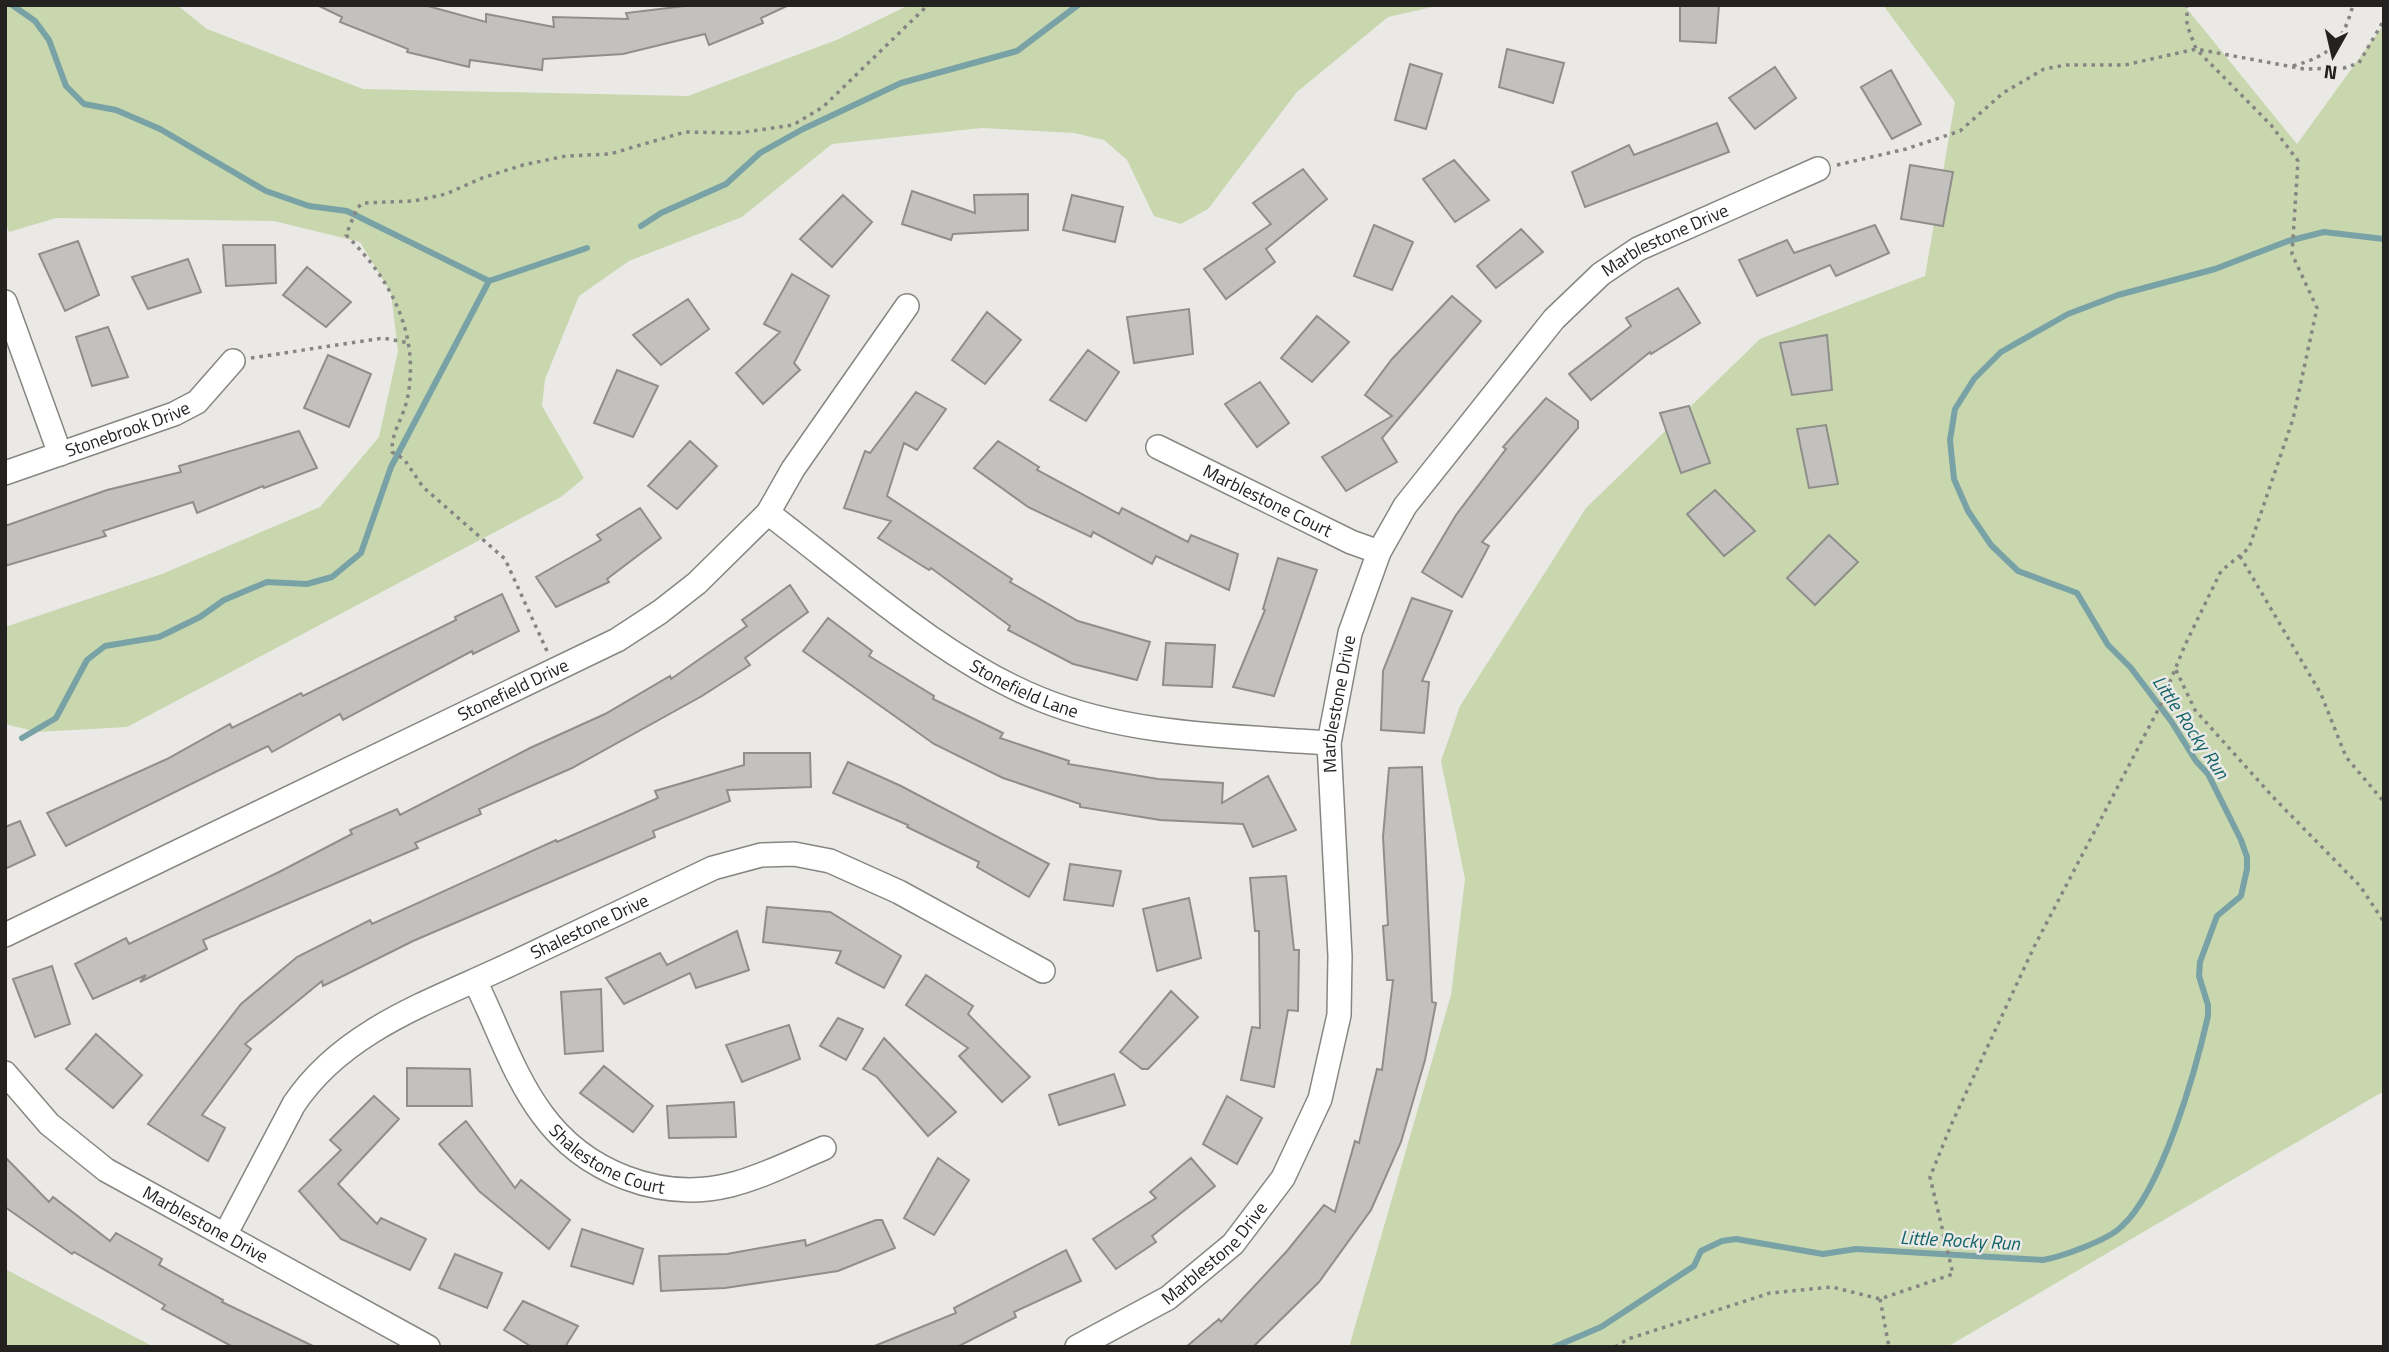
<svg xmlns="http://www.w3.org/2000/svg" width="2389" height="1352" font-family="'Titillium Web',sans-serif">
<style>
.green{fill:#c9d7ae}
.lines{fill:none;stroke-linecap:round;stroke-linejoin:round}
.stream{stroke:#78a2a5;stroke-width:6}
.building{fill:#c3c1be;stroke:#8f8e8b;stroke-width:2}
.minor-casing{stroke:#878683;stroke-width:26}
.path{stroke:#868583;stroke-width:3.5;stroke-dasharray:3.5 5;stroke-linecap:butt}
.minor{stroke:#fff;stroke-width:23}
.labels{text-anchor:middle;stroke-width:5;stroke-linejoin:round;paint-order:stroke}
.street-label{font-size:18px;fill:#232221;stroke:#eae9e6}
.water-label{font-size:19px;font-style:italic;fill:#126469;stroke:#eae9e6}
</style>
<rect width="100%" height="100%" fill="#eae9e6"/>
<path class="green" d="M 5,5 L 177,5 L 207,29 L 363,89 L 688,96 L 839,39 L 909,5 L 1441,5 L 1388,17 L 1297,92 L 1208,209 L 1181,224 L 1154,216 L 1127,160 L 1104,140 L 1074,133 L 982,128 L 832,144 L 742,217 L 629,261 L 579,296 L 545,379 L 542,406 L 584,478 L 561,497 L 127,727 L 37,732 L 5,724 L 5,627 L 162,574 L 320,507 L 379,437 L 398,351 L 391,293 L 360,242 L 274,221 L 56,218 L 9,232 L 5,220 Z
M 1883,5 L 2184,5 L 2297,144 L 2384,24 L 2384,1091 L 1947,1347 L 1349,1347 L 1451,995 L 1465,879 L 1441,761 L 1460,706 L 1586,508 L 1760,339 L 1925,276 L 1955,102 Z
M 5,1269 L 154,1347 L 5,1347 Z"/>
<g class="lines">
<path class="stream" d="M 12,5 L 35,21 L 49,40 L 66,86 L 84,104 L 116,110 L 160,129 L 266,191 L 309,206 L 347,211 L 489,281
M 641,226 L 661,213 L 726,184 L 760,153 L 803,129 L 901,83 L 1017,51 L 1078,5
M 22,738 L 56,718 L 87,660 L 105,646 L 159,637 L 200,617 L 224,600 L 267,582 L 307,584 L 332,577 L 361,553 L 391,467 L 489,281 L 587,248
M 1554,1347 L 1601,1327 L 1694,1266 L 1701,1251 L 1722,1241 L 1736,1239 L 1823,1254 L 1856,1249 L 2043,1260 C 2061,1257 2108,1240 2121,1227 C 2162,1191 2196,1069 2208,1016 L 2208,1005 L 2199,976 L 2200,962 L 2217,916 L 2241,896 L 2247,869 L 2247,857 L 2241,840 L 2208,774 L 2196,761 L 2171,721 L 2131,668 L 2108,645 L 2077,593 L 2018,571 L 1991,545 L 1968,511 L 1954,479 L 1950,440 L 1955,409 L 1974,379 L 2001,352 L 2068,314 L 2118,295 L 2215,269 L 2288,241 L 2324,232 L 2384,239"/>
</g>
<path class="building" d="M 317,5 L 424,5 L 486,22 L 486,14 L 554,27 L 553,17 L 628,19 L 626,13 L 693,5 L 789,5 L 761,18 L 763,23 L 709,45 L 705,34 L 623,54 L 543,59 L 542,70 L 470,60 L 469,67 L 407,52 L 408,49 L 340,22 L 342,17 Z
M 1680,5 L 1719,5 L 1716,43 L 1680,41 Z
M 1507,49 L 1564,63 L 1553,103 L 1499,87 Z
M 1410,64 L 1442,74 L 1426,129 L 1395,120 Z
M 1775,67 L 1796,98 L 1755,129 L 1729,98 Z
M 1891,70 L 1921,124 L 1892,139 L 1861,87 Z
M 1717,123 L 1729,152 L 1585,207 L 1572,172 L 1629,145 L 1634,155 Z
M 1454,160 L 1489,200 L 1455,222 L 1423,179 Z
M 1910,165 L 1953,172 L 1943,226 L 1901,219 Z
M 1303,169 L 1327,199 L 1266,249 L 1275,262 L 1226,299 L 1204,269 L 1271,224 L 1253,203 Z
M 912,191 L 975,213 L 974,195 L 1028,194 L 1028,230 L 953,234 L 951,240 L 902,224 Z
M 843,195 L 872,222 L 832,267 L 800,239 Z
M 1072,195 L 1123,207 L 1115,242 L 1063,230 Z
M 1374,225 L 1413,242 L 1392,290 L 1354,276 Z
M 1875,225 L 1889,253 L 1836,276 L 1830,265 L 1757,296 L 1739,260 L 1787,240 L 1794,253 Z
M 1521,229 L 1543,252 L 1496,288 L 1477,266 Z
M 78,241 L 99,295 L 65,311 L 39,254 Z
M 223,245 L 275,245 L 276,283 L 226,286 Z
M 188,259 L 201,292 L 148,309 L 132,277 Z
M 307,267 L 351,302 L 326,327 L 283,295 Z
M 792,274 L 829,296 L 794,363 L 800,370 L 763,404 L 736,373 L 780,332 L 764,324 Z
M 1678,288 L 1700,323 L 1651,354 L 1650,352 L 1591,400 L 1569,374 L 1631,326 L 1626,318 Z
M 1452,296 L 1481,321 L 1382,438 L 1397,462 L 1346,491 L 1322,457 L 1392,416 L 1365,395 L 1392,359 Z
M 688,299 L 709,329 L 661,365 L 633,335 Z
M 1189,309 L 1193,354 L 1134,363 L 1127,317 Z
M 987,312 L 1021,340 L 985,384 L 952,360 Z
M 1317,316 L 1349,342 L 1312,382 L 1281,358 Z
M 108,327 L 128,377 L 92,386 L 76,337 Z
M 1827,335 L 1832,390 L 1792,395 L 1780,343 Z
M 1088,350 L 1119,372 L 1086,421 L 1050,400 Z
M 328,355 L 371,374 L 349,427 L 304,408 Z
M 617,370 L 658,386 L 633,437 L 594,423 Z
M 1260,382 L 1289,423 L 1257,447 L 1225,404 Z
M 916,392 L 946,409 L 917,450 L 904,443 L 887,496 L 1012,579 L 1010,582 L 1078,621 L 1150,642 L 1137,680 L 1073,664 L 1008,630 L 1010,626 L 931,568 L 929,570 L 878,538 L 891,521 L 844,508 L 865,451 L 870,453 Z
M 1546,398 L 1578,421 L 1578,428 L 1482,542 L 1489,546 L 1462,597 L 1422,572 L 1456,515 L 1506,449 L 1503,447 Z
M 1689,406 L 1710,463 L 1681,473 L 1660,413 Z
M 1826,425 L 1838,484 L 1809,488 L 1797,429 Z
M 299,431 L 317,468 L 264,488 L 263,486 L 197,513 L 193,502 L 103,531 L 106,536 L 5,566 L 5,526 L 107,490 L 181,472 L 179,466 Z
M 690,441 L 717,466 L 677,509 L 648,486 Z
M 998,441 L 1039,467 L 1037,470 L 1119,514 L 1122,508 L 1188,542 L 1191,535 L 1238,554 L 1229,590 L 1156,556 L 1152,564 L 1093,532 L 1091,537 L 1028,507 L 974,468 Z
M 1715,490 L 1755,531 L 1724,556 L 1687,514 Z
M 640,508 L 661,538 L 607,579 L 609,582 L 556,607 L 536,577 L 601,540 L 597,535 Z
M 1829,535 L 1858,562 L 1815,605 L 1787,578 Z
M 1278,558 L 1317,570 L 1274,696 L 1233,687 L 1265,610 L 1263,609 Z
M 790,585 L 808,612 L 745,658 L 750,665 L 702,696 L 572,768 L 479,809 L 481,814 L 415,843 L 418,848 L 203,940 L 207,949 L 140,982 L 146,975 L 93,999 L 75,964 L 126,938 L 129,944 L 279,872 L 352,834 L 350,830 L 397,809 L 400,815 L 530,748 L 605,714 L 670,676 L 671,679 L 747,626 L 742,620 Z
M 502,594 L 519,631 L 473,654 L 472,651 L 343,720 L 340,714 L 272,752 L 268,746 L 66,846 L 47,813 L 167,759 L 230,724 L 232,728 L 301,693 L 303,696 L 456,620 L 455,617 Z
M 1412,598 L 1452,611 L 1422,681 L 1429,682 L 1424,733 L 1381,730 L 1383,671 Z
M 828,618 L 872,651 L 869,656 L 934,696 L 933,699 L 1003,733 L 1000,738 L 1069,761 L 1068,764 L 1158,779 L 1223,783 L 1222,803 L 1268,776 L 1296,830 L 1253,847 L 1243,824 L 1160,820 L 1080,807 L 1080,804 L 1003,778 L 934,744 L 803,651 Z
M 1166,643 L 1215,645 L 1212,687 L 1163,685 Z
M 744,753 L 810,753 L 811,787 L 727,790 L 730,801 L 653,831 L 655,837 L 413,941 L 323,986 L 322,981 L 245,1044 L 251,1049 L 202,1115 L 225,1128 L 208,1161 L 148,1124 L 241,1004 L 297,957 L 370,920 L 372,924 L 556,840 L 557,842 L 658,798 L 655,791 L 744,765 Z
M 848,762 L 901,786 L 1049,864 L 1029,897 L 977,867 L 979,862 L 907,827 L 908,825 L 833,793 Z
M 1422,767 L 1432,1002 L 1436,1003 L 1425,1060 L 1401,1142 L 1371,1210 L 1319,1282 L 1253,1347 L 1186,1347 L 1219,1319 L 1221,1322 L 1287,1251 L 1324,1205 L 1335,1212 L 1355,1141 L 1359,1143 L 1377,1069 L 1382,1070 L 1393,980 L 1387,980 L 1383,926 L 1388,925 L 1383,837 L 1389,768 Z
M 20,821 L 35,855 L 5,869 L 5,827 Z
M 1070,864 L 1121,871 L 1113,906 L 1064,900 Z
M 1286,876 L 1294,950 L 1299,950 L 1298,1011 L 1288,1010 L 1274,1087 L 1241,1080 L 1252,1027 L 1260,1028 L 1259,931 L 1255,931 L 1250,878 Z
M 1189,898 L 1201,958 L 1157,971 L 1143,909 Z
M 767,907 L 830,912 L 901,956 L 884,988 L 836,963 L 841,951 L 763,942 Z
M 737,931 L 749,970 L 696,988 L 690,973 L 624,1004 L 606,978 L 660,953 L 667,965 Z
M 52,966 L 70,1024 L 35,1037 L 13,979 Z
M 926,975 L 973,1006 L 968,1014 L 1030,1077 L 1002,1102 L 959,1056 L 968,1048 L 906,1005 Z
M 601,989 L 603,1051 L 565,1054 L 561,992 Z
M 1171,991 L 1198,1017 L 1148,1069 L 1142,1069 L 1120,1052 Z
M 838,1018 L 863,1029 L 846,1060 L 820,1046 Z
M 789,1025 L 800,1059 L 742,1082 L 726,1045 Z
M 96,1034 L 142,1075 L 113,1108 L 66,1069 Z
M 884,1038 L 956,1112 L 928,1136 L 877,1077 L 863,1069 Z
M 604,1066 L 653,1106 L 633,1132 L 580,1093 Z
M 407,1068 L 470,1069 L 472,1106 L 407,1106 Z
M 1114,1074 L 1125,1105 L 1059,1125 L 1049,1095 Z
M 374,1096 L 399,1119 L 338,1184 L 377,1224 L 381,1218 L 426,1239 L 410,1270 L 341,1239 L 299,1191 L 341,1150 L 330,1140 Z
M 1227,1096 L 1262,1118 L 1237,1164 L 1203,1144 Z
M 734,1102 L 736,1137 L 669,1138 L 667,1106 Z
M 466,1121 L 515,1188 L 521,1180 L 570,1220 L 549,1249 L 479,1191 L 439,1144 Z
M 5,1157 L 49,1202 L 53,1197 L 110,1241 L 116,1233 L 162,1259 L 159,1265 L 223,1300 L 222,1302 L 315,1347 L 233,1347 L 162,1309 L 165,1305 L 74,1252 L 72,1254 L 5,1207 Z
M 938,1158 L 969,1180 L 934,1235 L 904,1218 Z
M 1191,1158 L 1215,1186 L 1152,1236 L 1156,1242 L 1116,1269 L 1093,1239 L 1156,1198 L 1150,1192 Z
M 876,1220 L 882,1220 L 895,1248 L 838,1271 L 725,1288 L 661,1291 L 659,1256 L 727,1254 L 805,1240 L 806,1246 Z
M 582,1229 L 643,1249 L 633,1284 L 571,1266 Z
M 1066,1250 L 1081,1281 L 1014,1312 L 1016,1317 L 957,1347 L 872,1347 L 956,1313 L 954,1308 Z
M 455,1254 L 502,1273 L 487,1308 L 439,1288 Z
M 523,1301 L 578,1326 L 565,1347 L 532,1347 L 504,1330 Z"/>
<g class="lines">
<g class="minor-casing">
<g id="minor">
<path d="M 5,302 L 60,454"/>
<path id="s1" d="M 1158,447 L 1351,542 L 1379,552"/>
<path id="s2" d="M 5,473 L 174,414 L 197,402 L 233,361"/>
<path id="s3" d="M 768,513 C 850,575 945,661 1040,699 C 1130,736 1233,736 1329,743"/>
<path id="s4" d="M 5,935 L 617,640 L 660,612 L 697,583 L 768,513 L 793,469 L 907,306"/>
<path id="s5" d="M 475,981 C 497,1025 513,1075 542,1114 C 584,1172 660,1202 730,1185 C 762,1177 793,1161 824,1148"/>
<path id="s6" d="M 5,1073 L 49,1124 L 106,1170 L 428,1347"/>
<path id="s7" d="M 225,1235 L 294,1104 C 344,1029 433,1001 511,964 C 578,932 646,900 713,868 L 761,855 L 794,854 L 830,861 L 899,892 L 1043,971"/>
<path id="s8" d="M 1077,1347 L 1168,1298 L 1233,1244 L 1283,1178 L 1320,1099 L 1339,1015 L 1340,956 L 1329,743 L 1350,633 L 1379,552 L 1405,506 L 1554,319 L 1601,274 L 1638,249 L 1818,169"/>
</g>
</g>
<path class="path" d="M 2293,66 C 2331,55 2342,44 2353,5
M 1837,165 L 1906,149 L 1960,131 L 2003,93 L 2044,69 L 2066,65 L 2125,65 L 2196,49 L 2304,69 L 2344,68 L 2359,63 L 2384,20
M 251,358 L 383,338 L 409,343
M 2240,556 L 2321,694 L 2346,757 L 2384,802
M 547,651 L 505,559 L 423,487 L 404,459 L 392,452 C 391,433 403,418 407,400 C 421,336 391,279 346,235 L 357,208 L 363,203 L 414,201 L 446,194 L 482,178 L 523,165 L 566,156 L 610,154 L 685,132 L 738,133 L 793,125 L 823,107 L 928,5
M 2176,670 L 2195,710 L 2273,797 L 2360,886 L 2384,922
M 1880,1299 L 1889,1347
M 1615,1347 L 1628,1339 L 1770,1293 L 1832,1287 L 1880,1299 L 1953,1274 L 1930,1177 L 1952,1123 L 2034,947 L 2160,706 L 2185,645 L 2221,571 L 2249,548 L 2293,419 L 2317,308 L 2292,254 L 2298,161 L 2271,125 L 2196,49 L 2187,25 L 2187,5"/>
<use href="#minor" class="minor"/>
</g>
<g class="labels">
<g class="street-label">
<text dy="6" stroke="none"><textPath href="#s8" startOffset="1344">Marblestone Drive</textPath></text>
<text dy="6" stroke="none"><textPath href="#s2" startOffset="130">Stonebrook Drive</textPath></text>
<text dy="6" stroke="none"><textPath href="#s1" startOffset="122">Marblestone Court</textPath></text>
<text dy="6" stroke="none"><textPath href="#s3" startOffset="312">Stonefield Lane</textPath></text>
<text dy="6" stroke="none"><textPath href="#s4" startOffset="564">Stonefield Drive</textPath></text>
<text dy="6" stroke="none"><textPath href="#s8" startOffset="756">Marblestone Drive</textPath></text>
<text dy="6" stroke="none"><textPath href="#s7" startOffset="497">Shalestone Drive</textPath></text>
<text dy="6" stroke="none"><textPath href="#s5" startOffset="231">Shalestone Court</textPath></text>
<text dy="6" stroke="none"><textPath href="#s6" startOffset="254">Marblestone Drive</textPath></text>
<text dy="6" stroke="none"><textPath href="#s8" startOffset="168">Marblestone Drive</textPath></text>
</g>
<g class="water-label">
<text transform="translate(2191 727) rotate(56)" y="7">Little Rocky Run</text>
<text transform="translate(1960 1240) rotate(3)" y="7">Little Rocky Run</text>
</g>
</g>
<rect width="2389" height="1352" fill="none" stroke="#232221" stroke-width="14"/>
<g transform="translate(2333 56) rotate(188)" stroke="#eae9e6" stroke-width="5" paint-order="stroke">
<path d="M0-5L12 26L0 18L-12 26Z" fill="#232221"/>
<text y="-10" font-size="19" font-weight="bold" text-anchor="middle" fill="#232221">N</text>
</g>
</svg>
